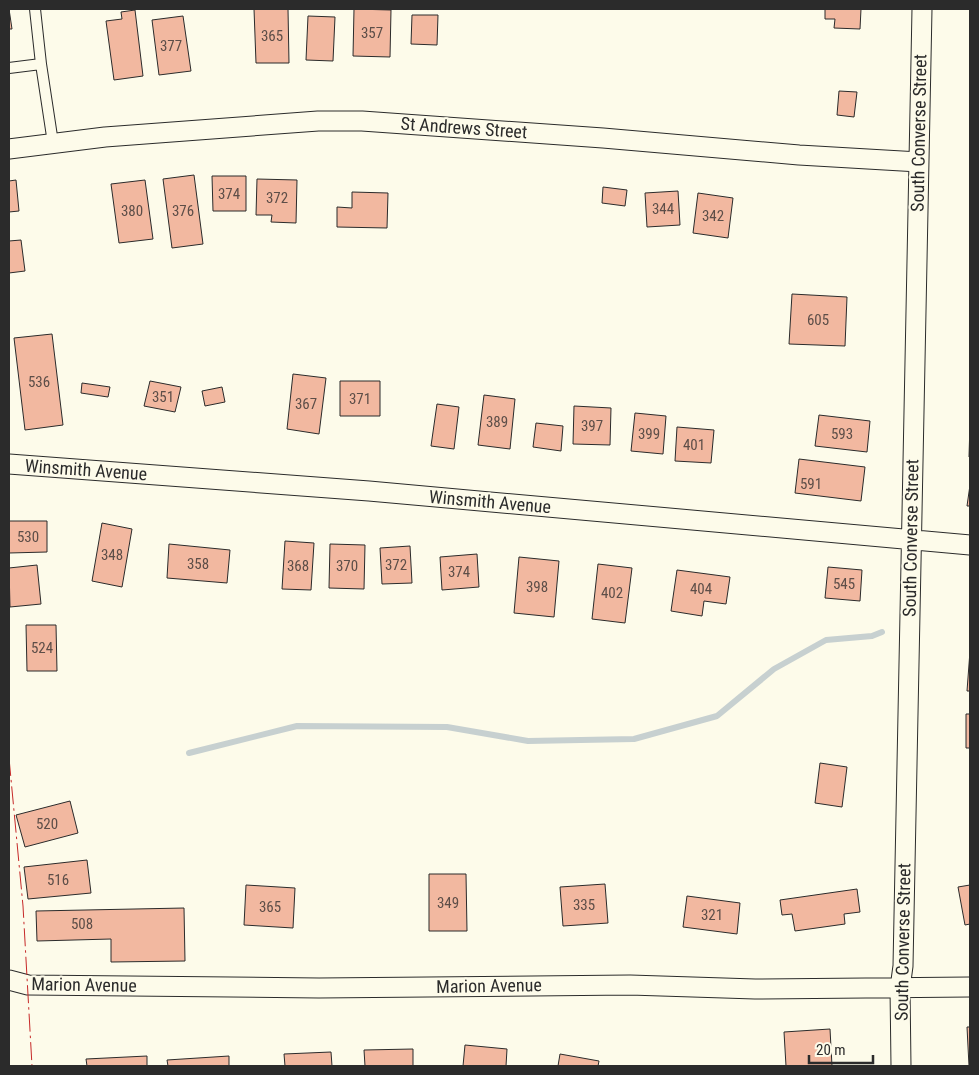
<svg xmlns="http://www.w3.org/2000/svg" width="979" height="1075" font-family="'Roboto Condensed',sans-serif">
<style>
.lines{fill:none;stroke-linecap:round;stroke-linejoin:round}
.stream{stroke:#c7d0d0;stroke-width:6}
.building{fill:#f2b8a0;stroke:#2b2b2b}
.service-casing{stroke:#2b2b2b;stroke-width:12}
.minor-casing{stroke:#2b2b2b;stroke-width:21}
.service{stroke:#fdfbea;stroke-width:10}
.minor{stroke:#fdfbea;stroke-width:19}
.power{stroke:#c62828;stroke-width:1;stroke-dasharray:18 4 2.5 4;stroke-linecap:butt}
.labels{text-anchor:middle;stroke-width:4;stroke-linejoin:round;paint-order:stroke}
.number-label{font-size:15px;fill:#5d4e48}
.street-label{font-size:18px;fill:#2b2b2b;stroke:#fdfbea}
</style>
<rect width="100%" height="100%" fill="#fdfbea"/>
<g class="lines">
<path class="stream" d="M 189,753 L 297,726 L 447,727 L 528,741 L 634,739 L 717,716 L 774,669 L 826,640 L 872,636 L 882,632"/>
</g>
<path class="building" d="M 9,9 L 12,29 L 9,29 Z
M 254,9 L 288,9 L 289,63 L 256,63 Z
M 354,9 L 391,10 L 390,57 L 353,56 Z
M 825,9 L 861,9 L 860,29 L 834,28 L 835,19 L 825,19 Z
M 135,10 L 143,76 L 114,80 L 106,21 L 122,19 L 121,12 Z
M 412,15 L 438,15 L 437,45 L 411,44 Z
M 183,16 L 191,71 L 159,75 L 152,20 Z
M 308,16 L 335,17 L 333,61 L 306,60 Z
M 839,91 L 857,92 L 854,117 L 837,115 Z
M 194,175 L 203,244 L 172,248 L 163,179 Z
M 212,176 L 246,176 L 246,211 L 213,211 Z
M 257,179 L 297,180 L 296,223 L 271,222 L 272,215 L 256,215 Z
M 16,180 L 19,211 L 9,212 L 9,181 Z
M 145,180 L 153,239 L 119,243 L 111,184 Z
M 603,187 L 627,190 L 625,206 L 602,203 Z
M 678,191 L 680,225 L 647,227 L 645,193 Z
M 352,192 L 388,193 L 387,228 L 337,227 L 337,207 L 352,208 Z
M 698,193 L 733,198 L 728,238 L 693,233 Z
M 21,240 L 25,271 L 9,273 L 9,241 Z
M 792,294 L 847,297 L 845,346 L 789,344 Z
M 52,334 L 63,425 L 25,430 L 14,338 Z
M 293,374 L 326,378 L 319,434 L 287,429 Z
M 150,381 L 181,387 L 175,412 L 144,406 Z
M 340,381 L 380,381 L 380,416 L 340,416 Z
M 82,383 L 110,387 L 108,397 L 81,393 Z
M 222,387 L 225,402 L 205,406 L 202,391 Z
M 484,395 L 515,399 L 510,449 L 478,445 Z
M 437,404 L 459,407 L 454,449 L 431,446 Z
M 574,406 L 611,408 L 610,445 L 573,444 Z
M 635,413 L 666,416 L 663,454 L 631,451 Z
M 819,415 L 870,421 L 867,452 L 815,446 Z
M 536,423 L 563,426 L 561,451 L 533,447 Z
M 970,423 L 970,457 L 969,457 Z
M 677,427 L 714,430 L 711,463 L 675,461 Z
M 799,459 L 865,467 L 861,501 L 795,493 Z
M 970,485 L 970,506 L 967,506 Z
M 9,521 L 47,521 L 47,552 L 9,553 Z
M 102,523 L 132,529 L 122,587 L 92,581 Z
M 285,541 L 314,543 L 311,590 L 282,589 Z
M 169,544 L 230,550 L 227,583 L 167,578 Z
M 330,544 L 365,545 L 364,589 L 329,588 Z
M 410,546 L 412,583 L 382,584 L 380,548 Z
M 477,554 L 479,587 L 442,590 L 440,557 Z
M 519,557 L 559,561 L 554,617 L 514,613 Z
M 598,564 L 632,568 L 625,623 L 592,619 Z
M 37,565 L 41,604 L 10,607 L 9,568 Z
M 828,567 L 862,570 L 860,601 L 825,598 Z
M 677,570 L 730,577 L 726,604 L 704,601 L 702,616 L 671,611 Z
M 26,625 L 56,625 L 57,671 L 27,671 Z
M 970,651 L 970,691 L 967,691 Z
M 966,714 L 970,714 L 970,748 L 966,748 Z
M 820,763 L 847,767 L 842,807 L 815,803 Z
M 70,801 L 78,833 L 25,847 L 16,815 Z
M 87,860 L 91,893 L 28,899 L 24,867 Z
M 429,874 L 466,874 L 467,931 L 429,931 Z
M 605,884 L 608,923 L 563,926 L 560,887 Z
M 246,885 L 295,888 L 293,928 L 244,925 Z
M 970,885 L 970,924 L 965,925 L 958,887 Z
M 857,889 L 860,912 L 844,914 L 845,924 L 795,931 L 792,914 L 782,915 L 780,900 Z
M 687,896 L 740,903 L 737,934 L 683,927 Z
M 184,908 L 185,961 L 111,962 L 111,939 L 37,941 L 36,911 Z
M 967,1027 L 970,1027 L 970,1066 L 969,1066 Z
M 830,1029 L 832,1066 L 786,1066 L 784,1032 Z
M 465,1045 L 507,1049 L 506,1066 L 463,1066 Z
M 413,1049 L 413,1066 L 365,1066 L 364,1050 Z
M 331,1052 L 332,1066 L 285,1066 L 284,1054 Z
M 560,1054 L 599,1061 L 598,1066 L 558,1066 Z
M 147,1056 L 147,1066 L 87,1066 L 86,1059 Z
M 229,1056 L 229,1066 L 168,1066 L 167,1060 Z"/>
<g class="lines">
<g class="service-casing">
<path id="service" d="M 41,64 L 53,143
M 9,68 L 41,64 L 35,9"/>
</g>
<g class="minor-casing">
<path id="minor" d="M 9,149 L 105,137 L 318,121 L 362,121 L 603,138 L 799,155 L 919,162
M 9,464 L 369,491 L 970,545
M 9,980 L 28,985 L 319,988 L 630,985 L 755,989 L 970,987
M 901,1066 L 900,988 L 903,966 L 922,9"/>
</g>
<use href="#service" class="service"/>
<use href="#minor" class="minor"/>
<path class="power" d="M 9,758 L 23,906 L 32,1066"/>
</g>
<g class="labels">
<g class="number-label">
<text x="372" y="38">357</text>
<text x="272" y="41">365</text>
<text x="171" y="51">377</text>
<text x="229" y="199">374</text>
<text x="277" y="203">372</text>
<text x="663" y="214">344</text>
<text x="132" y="216">380</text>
<text x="183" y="216">376</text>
<text x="713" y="221">342</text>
<text x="818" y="325">605</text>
<text x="39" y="387">536</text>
<text x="163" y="402">351</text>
<text x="360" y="404">371</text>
<text x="306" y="409">367</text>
<text x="497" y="427">389</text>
<text x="592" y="431">397</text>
<text x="649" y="439">399</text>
<text x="842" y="439">593</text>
<text x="694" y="450">401</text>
<text x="811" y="489">591</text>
<text x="28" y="542">530</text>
<text x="112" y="560">348</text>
<text x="198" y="569">358</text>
<text x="396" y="570">372</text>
<text x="298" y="571">368</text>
<text x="347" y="571">370</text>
<text x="459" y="577">374</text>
<text x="844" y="589">545</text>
<text x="537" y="592">398</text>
<text x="701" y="594">404</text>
<text x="612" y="598">402</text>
<text x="42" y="653">524</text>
<text x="47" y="829">520</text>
<text x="58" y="885">516</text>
<text x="448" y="908">349</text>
<text x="584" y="910">335</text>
<text x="270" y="912">365</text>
<text x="712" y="920">321</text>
<text x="82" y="929">508</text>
</g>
<g class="street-label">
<text transform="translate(464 128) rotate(4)" y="6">St Andrews Street</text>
<text transform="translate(919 133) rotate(-89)" y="6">South Converse Street</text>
<text transform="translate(86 470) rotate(4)" y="6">Winsmith Avenue</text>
<text transform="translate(490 502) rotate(5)" y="6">Winsmith Avenue</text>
<text transform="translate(911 538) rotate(-89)" y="6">South Converse Street</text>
<text transform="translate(903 942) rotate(-89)" y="6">South Converse Street</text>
<text transform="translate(84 985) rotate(1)" y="6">Marion Avenue</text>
<text transform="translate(489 986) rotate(-1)" y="6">Marion Avenue</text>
</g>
</g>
<rect width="979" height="1075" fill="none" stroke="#2b2b2b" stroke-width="20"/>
<path d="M809 1055v8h64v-8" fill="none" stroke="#2b2b2b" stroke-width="2.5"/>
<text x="816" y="1055" font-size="15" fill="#2b2b2b" stroke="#fdfbea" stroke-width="4" paint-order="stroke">20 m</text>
</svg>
